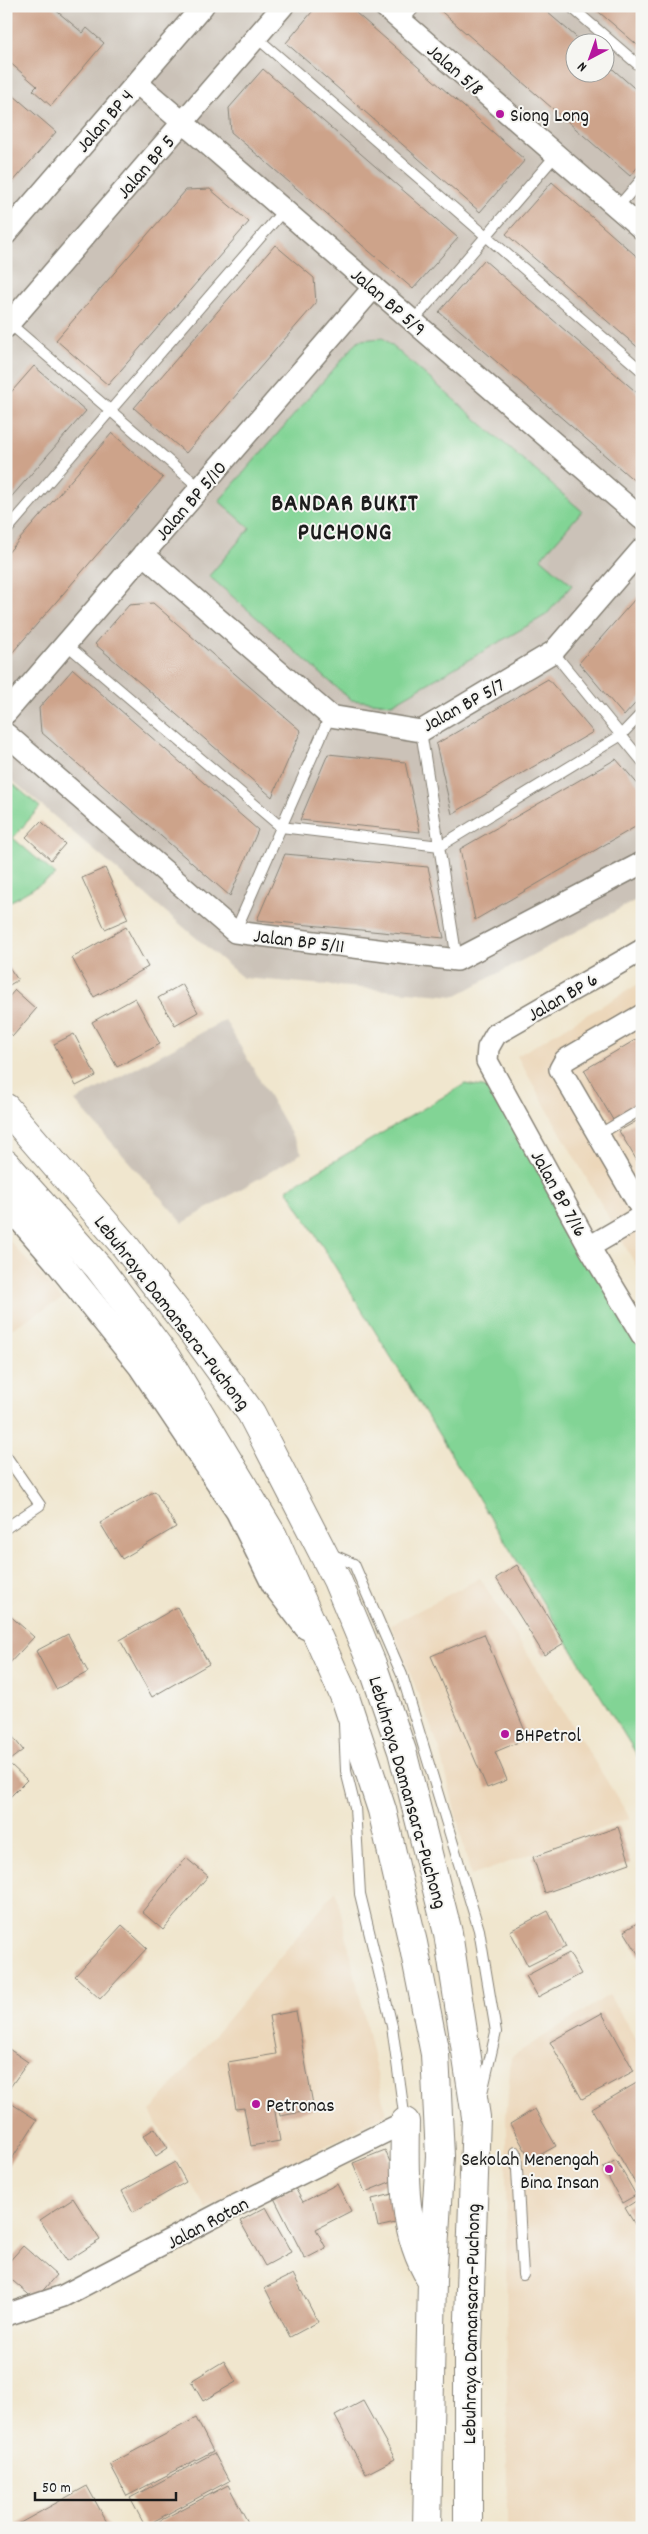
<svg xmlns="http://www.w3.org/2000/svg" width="648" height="2534" font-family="Dekko,sans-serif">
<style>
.built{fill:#ecd7ba}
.industrial{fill:#cbc2b8;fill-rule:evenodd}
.green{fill:#82d495;stroke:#4f7858}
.building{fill:#cda38a}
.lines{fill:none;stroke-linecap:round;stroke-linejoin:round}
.service-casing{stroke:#868175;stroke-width:12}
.minor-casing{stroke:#868175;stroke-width:24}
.tertiary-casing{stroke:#868175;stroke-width:29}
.motorway-casing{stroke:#868175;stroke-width:30}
.service{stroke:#fff;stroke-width:10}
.minor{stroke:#fff;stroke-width:21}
.tertiary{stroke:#fff;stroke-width:26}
.motorway{stroke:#fff;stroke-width:28}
.poi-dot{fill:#b5179e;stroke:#f6f6f2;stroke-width:2}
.labels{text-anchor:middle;stroke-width:4;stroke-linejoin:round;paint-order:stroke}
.street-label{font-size:20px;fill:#1c1c1c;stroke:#f6f6f2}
.poi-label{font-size:20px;fill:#1c1c1c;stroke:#f6f6f2;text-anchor:start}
.district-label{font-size:25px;font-weight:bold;letter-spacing:1px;fill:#1c1c1c;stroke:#f6f6f2}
</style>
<rect width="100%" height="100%" fill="#f6f6f2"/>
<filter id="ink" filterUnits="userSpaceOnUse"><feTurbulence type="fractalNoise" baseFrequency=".02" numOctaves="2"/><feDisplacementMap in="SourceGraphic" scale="10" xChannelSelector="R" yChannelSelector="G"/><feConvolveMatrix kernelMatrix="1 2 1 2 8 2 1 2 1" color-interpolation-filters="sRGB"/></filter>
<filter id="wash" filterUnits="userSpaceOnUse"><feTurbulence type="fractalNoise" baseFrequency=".0096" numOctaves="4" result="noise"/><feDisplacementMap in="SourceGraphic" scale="20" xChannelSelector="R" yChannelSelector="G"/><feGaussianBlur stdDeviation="1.12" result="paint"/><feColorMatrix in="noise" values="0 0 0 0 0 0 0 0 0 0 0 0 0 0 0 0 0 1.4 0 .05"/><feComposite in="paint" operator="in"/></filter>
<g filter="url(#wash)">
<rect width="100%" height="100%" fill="#f0e6ce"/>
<path class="built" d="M 642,982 L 642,1276 L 517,1056 Z
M 6,1237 L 62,1299 L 6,1332 Z
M 480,1578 L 630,1818 L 471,1876 L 440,1750 L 391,1625 Z
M 336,1890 L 386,2114 L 206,2209 L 150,2112 Z
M 609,1995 L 642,2049 L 642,2528 L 507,2528 L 506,2118 L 511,2057 Z"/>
<path class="industrial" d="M 6,6 L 642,6 L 642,897 L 455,996 L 243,978 L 6,775 ZM 576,42 L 606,42 L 606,72 L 576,72 Z
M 225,1020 L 302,1153 L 183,1223 L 75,1101 Z"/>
<path class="green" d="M 383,338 L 582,511 L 541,558 L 572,585 L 546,615 L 392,704 L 351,700 L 209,576 L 250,528 L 219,501 L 359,340 Z
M 6,778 L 40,807 L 13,838 L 56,875 L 6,904 Z
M 465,1084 L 494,1089 L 642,1348 L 642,1763 L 287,1189 Z"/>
<g id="blocks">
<path class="building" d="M 6,6 L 55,6 L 53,8 L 83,33 L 87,28 L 104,43 L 51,106 L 33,90 L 37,86 L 8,61 L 6,63 Z
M 317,6 L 348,6 L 525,160 L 480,212 L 286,43 Z
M 435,6 L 540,6 L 582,42 L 576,42 L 576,72 L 606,72 L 606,63 L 642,95 L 642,162 L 630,176 Z
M 592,6 L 642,6 L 642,49 L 600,13 Z
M 263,69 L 458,238 L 413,289 L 231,132 L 229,108 Z
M 6,89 L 56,132 L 6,190 Z
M 552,182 L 642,261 L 642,351 L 506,234 Z
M 210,189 L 249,222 L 108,385 L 56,340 L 186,190 Z
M 275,245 L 314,278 L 316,303 L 186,453 L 134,408 Z
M 484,260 L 642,397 L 642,483 L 637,483 L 439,312 Z
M 34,366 L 86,411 L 6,503 L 6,398 Z
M 112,433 L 163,478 L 6,660 L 6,555 Z
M 642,591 L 642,696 L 624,716 L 579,663 Z
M 153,603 L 301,731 L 272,797 L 95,644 L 129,605 Z
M 73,669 L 258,830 L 230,896 L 41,732 L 39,708 Z
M 548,679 L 593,732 L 452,814 L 436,744 Z
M 328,754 L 405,762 L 420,832 L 300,820 Z
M 616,759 L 642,789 L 642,823 L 475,920 L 460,849 Z
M 41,821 L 65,844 L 51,860 L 26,837 Z
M 285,854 L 428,867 L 444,938 L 257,920 Z
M 105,868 L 128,919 L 105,929 L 82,878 Z
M 126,927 L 148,967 L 94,997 L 72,958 Z
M 6,963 L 18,980 L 6,987 Z
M 182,984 L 198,1012 L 175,1025 L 158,998 Z
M 15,990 L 36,1009 L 13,1036 L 6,1030 L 6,1000 Z
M 135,998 L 160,1044 L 117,1067 L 92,1022 Z
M 74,1034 L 96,1076 L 76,1086 L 54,1044 Z
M 642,1036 L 642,1103 L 613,1120 L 584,1070 Z
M 642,1118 L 642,1169 L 619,1131 Z
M 155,1491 L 176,1527 L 122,1559 L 100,1523 Z
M 517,1565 L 564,1643 L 544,1655 L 496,1578 Z
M 177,1607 L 209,1664 L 152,1697 L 120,1640 Z
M 7,1613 L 34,1637 L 6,1667 L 6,1614 Z
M 68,1634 L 88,1672 L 56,1689 L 36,1651 Z
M 484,1634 L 528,1738 L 495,1752 L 507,1780 L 487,1788 L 431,1656 Z
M 6,1728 L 23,1750 L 6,1763 Z
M 11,1765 L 27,1780 L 6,1801 L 6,1770 Z
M 618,1827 L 630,1863 L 545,1893 L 533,1857 Z
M 186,1858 L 208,1876 L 163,1930 L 142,1912 Z
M 548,1911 L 566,1947 L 528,1966 L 510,1931 Z
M 642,1920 L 642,1960 L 624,1931 Z
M 122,1925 L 147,1948 L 100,1999 L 75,1976 Z
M 569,1953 L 581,1974 L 538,1997 L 526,1976 Z
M 296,2011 L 314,2110 L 280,2116 L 278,2105 L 274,2106 L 280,2141 L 251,2146 L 244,2108 L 236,2109 L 228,2062 L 276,2054 L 269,2016 Z
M 602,2013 L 634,2071 L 582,2099 L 550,2042 Z
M 6,2047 L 28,2062 L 6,2093 Z
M 640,2081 L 642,2084 L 642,2195 L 592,2109 Z
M 6,2100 L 37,2120 L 6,2168 Z
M 535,2109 L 556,2146 L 531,2160 L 510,2124 Z
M 155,2128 L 168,2148 L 156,2156 L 143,2136 Z
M 385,2150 L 397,2179 L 365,2192 L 353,2163 Z
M 616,2160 L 636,2195 L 622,2203 L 603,2168 Z
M 175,2162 L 186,2182 L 133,2212 L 122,2191 Z
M 337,2184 L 351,2211 L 316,2229 L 326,2248 L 305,2259 L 274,2198 L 295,2188 L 303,2202 Z
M 397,2193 L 404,2221 L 378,2227 L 372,2199 Z
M 73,2198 L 100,2240 L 67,2261 L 40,2220 Z
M 639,2199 L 642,2204 L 642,2236 L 625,2208 Z
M 266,2207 L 291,2252 L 265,2266 L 240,2221 Z
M 23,2246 L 56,2275 L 35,2300 L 6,2275 L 6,2265 Z
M 293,2274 L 318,2322 L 290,2337 L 265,2288 Z
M 224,2361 L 236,2382 L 203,2401 L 191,2381 Z
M 363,2401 L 395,2459 L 366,2474 L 335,2416 Z
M 196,2418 L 213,2451 L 127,2496 L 110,2464 Z
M 214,2453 L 229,2481 L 145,2526 L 130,2498 Z
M 228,2485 L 251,2528 L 146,2528 Z
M 87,2486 L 110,2528 L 11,2528 Z"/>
</g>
</g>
<g filter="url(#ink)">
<use href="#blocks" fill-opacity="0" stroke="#868175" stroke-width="1"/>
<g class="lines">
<g class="service-casing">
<path id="service" d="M 570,6 L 642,68
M 402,22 L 416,6
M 256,37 L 642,371
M 617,208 L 642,179
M 413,321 L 556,155
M 9,323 L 200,488
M 6,531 L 284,210
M 66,644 L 281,827 L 440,846 L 620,736 L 642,713
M 553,652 L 642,761
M 421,731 L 457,960
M 235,932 L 330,716
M 598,1135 L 642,1109
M 6,1456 L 40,1505 L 6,1528
M 329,1553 L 354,1564 L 402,1675 L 479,1930 L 496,2032 L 482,2093
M 344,1724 L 346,1771 L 355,1807 L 360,1894 L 392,2026 L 405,2121
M 516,2152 L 523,2275"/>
</g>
<g class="minor-casing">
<path id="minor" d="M 384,6 L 642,229
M 137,83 L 642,519
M 6,234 L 203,6
M 6,327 L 283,6
M 143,554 L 330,716 L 421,731 L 553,652 L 642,549
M 6,713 L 374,287
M 6,734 L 235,932 L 457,960 L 642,863
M 642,950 L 496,1034 L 488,1048 L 487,1061 L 589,1247 L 642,1335
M 642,1015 L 565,1060 L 560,1069 L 642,1210
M 589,1247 L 642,1216
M 6,2315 L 63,2296 L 225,2211 L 405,2122"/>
</g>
<g class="tertiary-casing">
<path id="tertiary" d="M 6,1201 L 56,1259 L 141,1365 L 239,1511 L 275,1584 L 307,1626"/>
</g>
<g class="motorway-casing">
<path id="motorway" d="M 6,1108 L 125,1246 L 190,1329 L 251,1413 L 337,1580 L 372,1664 L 402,1751 L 448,1933 L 476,2117 L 468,2347 L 468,2528
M 6,1164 L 99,1268 L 166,1357 L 273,1536 L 346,1700 L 382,1810 L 413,1943 L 435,2054 L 440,2156 L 432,2280 L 427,2528
M 405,2122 C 404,2176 402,2233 431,2279"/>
</g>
<use href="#service" class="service"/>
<use href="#minor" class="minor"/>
<use href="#tertiary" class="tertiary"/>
<use href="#motorway" class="motorway"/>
</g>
</g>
<g class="poi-dot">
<circle cx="500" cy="114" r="5"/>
<circle cx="505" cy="1734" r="5"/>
<circle cx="256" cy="2104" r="5"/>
<circle cx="609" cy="2169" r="5"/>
</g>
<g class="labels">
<g class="street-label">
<text transform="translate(456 69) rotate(41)" y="7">Jalan 5/8</text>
<text transform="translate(104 120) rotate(-49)" y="7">Jalan BP 4</text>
<text transform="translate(145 166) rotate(-49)" y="7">Jalan BP 5</text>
<text transform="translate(389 301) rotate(41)" y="7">Jalan BP 5/9</text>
<text transform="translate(190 500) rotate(-49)" y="7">Jalan BP 5/10</text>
<text transform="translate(463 704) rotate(-29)" y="7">Jalan BP 5/7</text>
<text transform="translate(299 940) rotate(7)" y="7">Jalan BP 5/11</text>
<text transform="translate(562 996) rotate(-30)" y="7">Jalan BP 6</text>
<text transform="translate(560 1193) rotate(61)" y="7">Jalan BP 7/16</text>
<text transform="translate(173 1312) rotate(52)" y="7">Lebuhraya Damansara–Puchong</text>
<text transform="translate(409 1792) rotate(74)" y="7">Lebuhraya Damansara–Puchong</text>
<text transform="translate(207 2222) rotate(-28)" y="7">Jalan Rotan</text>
<text transform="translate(470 2324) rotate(-89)" y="7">Lebuhraya Damansara–Puchong</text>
</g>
<g class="poi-label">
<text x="510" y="121">Siong Long</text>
<text x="515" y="1741">BHPetrol</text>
<text x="266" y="2111">Petronas</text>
<text x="599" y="2165" text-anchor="end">Sekolah Menengah<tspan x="599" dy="23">Bina Insan</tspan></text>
</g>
<g class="district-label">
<text x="345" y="510">BANDAR BUKIT<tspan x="345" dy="29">PUCHONG</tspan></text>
</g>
</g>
<rect width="648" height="2534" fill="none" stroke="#f6f6f2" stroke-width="25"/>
<g transform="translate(590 58) rotate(221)"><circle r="24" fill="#f6f6f2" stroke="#9f9f9c"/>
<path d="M0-4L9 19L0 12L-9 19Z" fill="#b5179e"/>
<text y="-8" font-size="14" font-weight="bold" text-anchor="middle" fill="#1c1c1c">N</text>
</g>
<path d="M35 2492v8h141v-8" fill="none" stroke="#1c1c1c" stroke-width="2.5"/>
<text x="42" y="2492" font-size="15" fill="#1c1c1c" stroke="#f6f6f2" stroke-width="4" paint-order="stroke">50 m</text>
</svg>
